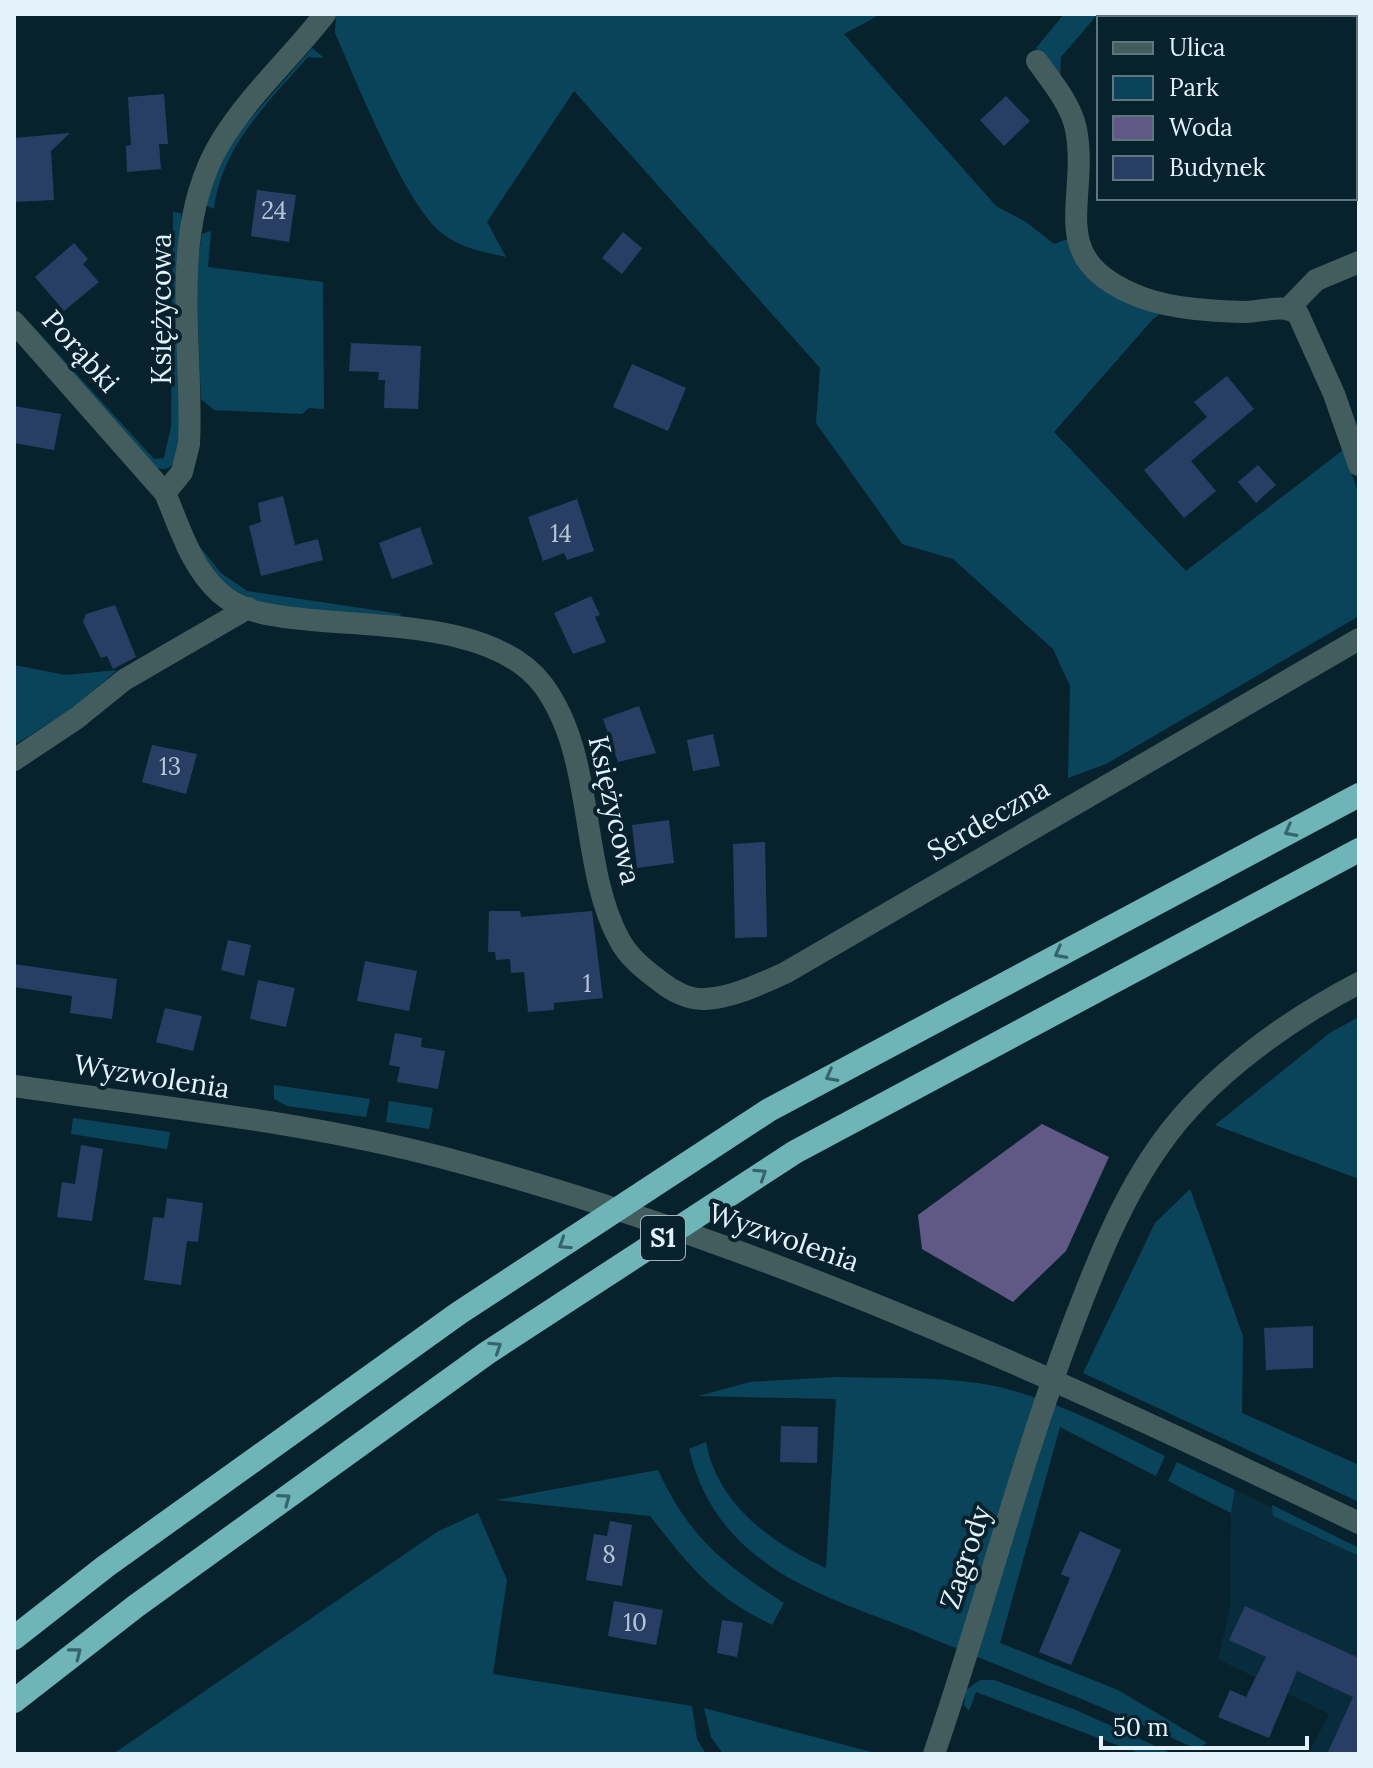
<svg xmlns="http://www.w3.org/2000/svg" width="1373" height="1768" font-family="Lora,serif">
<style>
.built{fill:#082c3b}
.green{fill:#0a445b}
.water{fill:#615985}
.building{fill:#293e64}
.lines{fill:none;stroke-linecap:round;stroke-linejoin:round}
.minor{stroke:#435d5e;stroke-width:22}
.tertiary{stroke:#435d5e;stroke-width:22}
.motorway{stroke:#6fb5b8;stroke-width:24}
.oneway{stroke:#36646c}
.labels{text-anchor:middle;stroke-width:8;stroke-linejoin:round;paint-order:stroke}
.number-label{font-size:24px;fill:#b5c6d5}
.shield{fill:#08222d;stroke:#a2b4bd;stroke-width:2}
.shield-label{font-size:26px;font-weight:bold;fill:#e4f3fb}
.street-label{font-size:28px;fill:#e4f3fb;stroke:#08222d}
</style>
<rect width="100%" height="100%" fill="#08222d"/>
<path class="built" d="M 1235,1490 L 1359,1548 L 1359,1754 L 1308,1754 L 1329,1714 L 1218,1659 L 1230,1607 L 1231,1513 Z"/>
<path class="green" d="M 336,14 L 881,14 L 844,34 L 996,206 L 1026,222 L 1054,244 L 1070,238 L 1164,311 L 1153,319 L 1054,432 L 1186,571 L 1343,450 L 1359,494 L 1359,616 L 1106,764 L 1068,778 L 1070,686 L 1053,649 L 953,559 L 902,544 L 816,423 L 820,368 L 574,91 L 487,222 L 506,257 C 484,252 461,248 443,234 C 406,207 356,80 335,33 Z
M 1064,14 L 1098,14 L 1061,57 L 1060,77 L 1036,48 Z
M 312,48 L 324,58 L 308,57 C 268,102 221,148 214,209 L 203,204 L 233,139 Z
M 173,212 L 181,213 C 182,257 193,434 175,462 C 169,471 161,470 153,466 L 29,330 L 31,324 L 154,459 L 164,458 L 171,427 Z
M 211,231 L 208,267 L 323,282 L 324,409 L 309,408 L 302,414 L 214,410 L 201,399 L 196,274 L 202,234 Z
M 196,542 L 221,573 L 247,591 L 401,614 L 399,620 C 352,614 267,615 230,587 C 215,575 206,558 196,542 Z
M 14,665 L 66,675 L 117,670 L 72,709 L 14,745 Z
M 1359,1017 L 1359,1179 L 1215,1125 L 1331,1032 Z
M 274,1085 L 370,1099 L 366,1117 L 287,1106 L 274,1099 Z
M 389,1101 L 433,1108 L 429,1129 L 386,1122 Z
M 73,1118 L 170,1132 L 167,1149 L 71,1134 Z
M 1190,1189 L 1243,1336 L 1242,1413 L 1359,1465 L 1359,1502 L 1083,1373 L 1155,1223 Z
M 837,1377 C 893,1379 953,1375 1007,1389 C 1062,1403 1114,1431 1165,1456 L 1156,1476 L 1060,1427 L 1000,1643 L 1118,1690 L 1207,1743 L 1196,1749 C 1102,1705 1005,1669 909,1629 C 854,1607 791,1588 746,1547 C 716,1520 698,1487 689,1449 L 706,1442 C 717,1504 772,1544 826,1568 L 836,1399 L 698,1396 L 750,1382 Z
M 1177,1462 L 1235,1490 L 1231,1513 L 1168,1481 Z
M 658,1470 C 689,1537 723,1564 784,1603 L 772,1625 C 710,1594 692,1569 650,1516 L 496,1500 Z
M 1272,1505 L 1359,1548 L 1359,1556 L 1273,1516 Z
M 478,1513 L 507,1580 L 493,1674 L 692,1706 L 697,1739 L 706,1754 L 113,1754 L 437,1532 Z
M 980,1680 L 994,1680 L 1076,1710 L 1173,1754 L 1141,1754 L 976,1692 L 969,1711 L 964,1705 L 966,1690 Z
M 704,1708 L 879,1754 L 723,1754 L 711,1737 Z"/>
<path class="water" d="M 1042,1124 L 1109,1157 L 1066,1251 L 1013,1302 L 922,1249 L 918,1215 Z"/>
<path class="building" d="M 164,94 L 168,144 L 159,144 L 161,169 L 127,172 L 126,146 L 131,145 L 128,97 Z
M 1006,96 L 1030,121 L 1004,146 L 980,120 Z
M 70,133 L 51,151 L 54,200 L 15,202 L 14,138 Z
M 257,190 L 296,195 L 289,242 L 251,236 Z
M 623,232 L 642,248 L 622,274 L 602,258 Z
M 74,243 L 88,259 L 83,264 L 99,282 L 64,311 L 35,277 Z
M 351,343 L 421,346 L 418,409 L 384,408 L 385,380 L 378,380 L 379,372 L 349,371 Z
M 632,364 L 686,388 L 668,431 L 613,407 Z
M 1227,376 L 1254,409 L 1191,461 L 1216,491 L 1184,518 L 1144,470 L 1207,417 L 1194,402 Z
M 14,406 L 61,414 L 54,450 L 14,443 Z
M 1258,465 L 1276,485 L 1256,503 L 1238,482 Z
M 283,496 L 295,545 L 318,539 L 323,560 L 261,576 L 249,526 L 261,522 L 258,503 Z
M 577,499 L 594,551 L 567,560 L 564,553 L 543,561 L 528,517 Z
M 420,527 L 433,564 L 392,579 L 379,543 Z
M 591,596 L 600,615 L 595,617 L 606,642 L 573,654 L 554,613 Z
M 115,605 L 136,657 L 113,669 L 107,656 L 101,658 L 83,622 L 86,614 Z
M 639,706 L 656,753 L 618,762 L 603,719 Z
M 713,734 L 720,766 L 693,771 L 687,740 Z
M 152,745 L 197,754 L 186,794 L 142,782 Z
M 669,820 L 674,863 L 637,868 L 632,825 Z
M 765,842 L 767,937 L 735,938 L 733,844 Z
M 489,911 L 520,911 L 521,917 L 592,911 L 603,998 L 554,1003 L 554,1010 L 528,1012 L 524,972 L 511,973 L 510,959 L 496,960 L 495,952 L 488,952 Z
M 228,940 L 251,945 L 244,976 L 221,970 Z
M 365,961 L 417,971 L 409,1011 L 357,1001 Z
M 14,964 L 117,979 L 112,1019 L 70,1013 L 72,996 L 14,987 Z
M 258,980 L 295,988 L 286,1027 L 250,1019 Z
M 165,1008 L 202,1016 L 193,1051 L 156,1042 Z
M 395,1033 L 422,1038 L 421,1047 L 445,1051 L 438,1089 L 397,1082 L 400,1067 L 389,1065 Z
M 81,1145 L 103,1149 L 92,1221 L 57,1217 L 62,1182 L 75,1184 Z
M 167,1198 L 203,1203 L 198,1242 L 187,1241 L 181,1285 L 144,1280 L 153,1217 L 164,1218 Z
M 1313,1326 L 1313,1368 L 1266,1370 L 1264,1328 Z
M 781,1426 L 818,1427 L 817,1463 L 780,1462 Z
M 610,1521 L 632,1525 L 622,1586 L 586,1580 L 594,1534 L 607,1536 Z
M 1080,1531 L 1121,1550 L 1071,1665 L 1039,1652 L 1070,1578 L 1061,1574 Z
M 614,1601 L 663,1610 L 656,1645 L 608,1636 Z
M 1245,1606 L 1359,1658 L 1359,1754 L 1327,1754 L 1353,1697 L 1297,1671 L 1269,1738 L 1218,1717 L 1230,1690 L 1246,1697 L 1266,1657 L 1229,1640 Z
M 722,1620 L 743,1623 L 737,1657 L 717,1653 Z"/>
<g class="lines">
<path class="minor" d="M 325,14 C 291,58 249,95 220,143 C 167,233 194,345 189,444 L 182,472 L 165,493 C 180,528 191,567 220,593 C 243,614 281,617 311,620 C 382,627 497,624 543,685 C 596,756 579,865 619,939 C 628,957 645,970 661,982 C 672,991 689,1000 705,999 C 732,998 760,984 785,973 L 1359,639
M 1037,61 C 1051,81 1071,104 1076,129 C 1090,203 1041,260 1143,298 C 1174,309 1212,311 1245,312 C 1264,312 1281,303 1298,314 L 1334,394 L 1359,465
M 1289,308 L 1316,280 L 1359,262
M 14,322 L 165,493
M 14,760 L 77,718 L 124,680 L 248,608
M 934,1754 C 983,1612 1019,1467 1072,1327 C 1096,1264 1122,1197 1162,1142 C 1209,1076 1288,1020 1359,983"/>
<path class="tertiary" d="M 14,1086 C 157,1107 304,1121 444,1158 C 763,1242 1062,1381 1359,1523"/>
<path class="motorway" d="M 14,1638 L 106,1566 L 459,1313 L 769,1110 L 1359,795
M 14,1701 L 136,1606 L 487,1353 L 795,1152 L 1359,850"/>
</g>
<defs><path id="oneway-chevron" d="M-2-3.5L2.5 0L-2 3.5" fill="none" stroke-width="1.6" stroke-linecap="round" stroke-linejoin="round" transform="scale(2)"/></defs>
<g class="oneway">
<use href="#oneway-chevron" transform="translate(1290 831) rotate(152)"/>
<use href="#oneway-chevron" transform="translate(1060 953) rotate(152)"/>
<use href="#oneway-chevron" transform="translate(831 1076) rotate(152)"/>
<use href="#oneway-chevron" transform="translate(761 1174) rotate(-33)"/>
<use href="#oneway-chevron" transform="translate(564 1244) rotate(147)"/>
<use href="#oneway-chevron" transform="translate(496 1347) rotate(-33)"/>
<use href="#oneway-chevron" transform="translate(285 1499) rotate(-36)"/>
<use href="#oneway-chevron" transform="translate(76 1653) rotate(-38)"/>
</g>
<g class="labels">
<g class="number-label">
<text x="274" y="219">24</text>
<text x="561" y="542">14</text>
<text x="170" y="775">13</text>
<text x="587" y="992">1</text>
<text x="609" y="1563">8</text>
<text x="635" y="1631">10</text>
</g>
<rect class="shield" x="641" y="1216" width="44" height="44" rx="6"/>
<g class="shield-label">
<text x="663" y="1247">S1</text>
</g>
<g class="street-label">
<text transform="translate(161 309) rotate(-90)" y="10">Księżycowa</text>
<text transform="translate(81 351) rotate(48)" y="10">Porąbki</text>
<text transform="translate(615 810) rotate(77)" y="10">Księżycowa</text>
<text transform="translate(988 819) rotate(-30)" y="10">Serdeczna</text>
<text transform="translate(152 1076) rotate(9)" y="10">Wyzwolenia</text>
<text transform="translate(784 1237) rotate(19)" y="10">Wyzwolenia</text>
<text transform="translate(965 1557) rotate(-72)" y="10">Zagrody</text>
</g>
</g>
<rect width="1373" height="1768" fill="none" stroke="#e4f3fb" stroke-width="32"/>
<rect x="1097" y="16" width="260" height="184" fill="#08222d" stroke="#60767f" stroke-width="2"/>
<rect x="1113" y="42" width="40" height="12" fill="#435d5e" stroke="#60767f" stroke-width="2"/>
<text x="1169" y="56" font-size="24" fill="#e4f3fb">Ulica</text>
<rect x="1113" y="76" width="40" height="24" fill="#0a445b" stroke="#60767f" stroke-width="2"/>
<text x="1169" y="96" font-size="24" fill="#e4f3fb">Park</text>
<rect x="1113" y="116" width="40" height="24" fill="#615985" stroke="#60767f" stroke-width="2"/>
<text x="1169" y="136" font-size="24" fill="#e4f3fb">Woda</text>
<rect x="1113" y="156" width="40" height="24" fill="#293e64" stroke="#60767f" stroke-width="2"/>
<text x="1169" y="176" font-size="24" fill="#e4f3fb">Budynek</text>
<path d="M1101 1736v12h206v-12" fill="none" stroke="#e4f3fb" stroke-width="4"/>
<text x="1113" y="1736" font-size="24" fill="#e4f3fb" stroke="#08222d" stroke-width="6" paint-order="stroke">50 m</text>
</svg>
